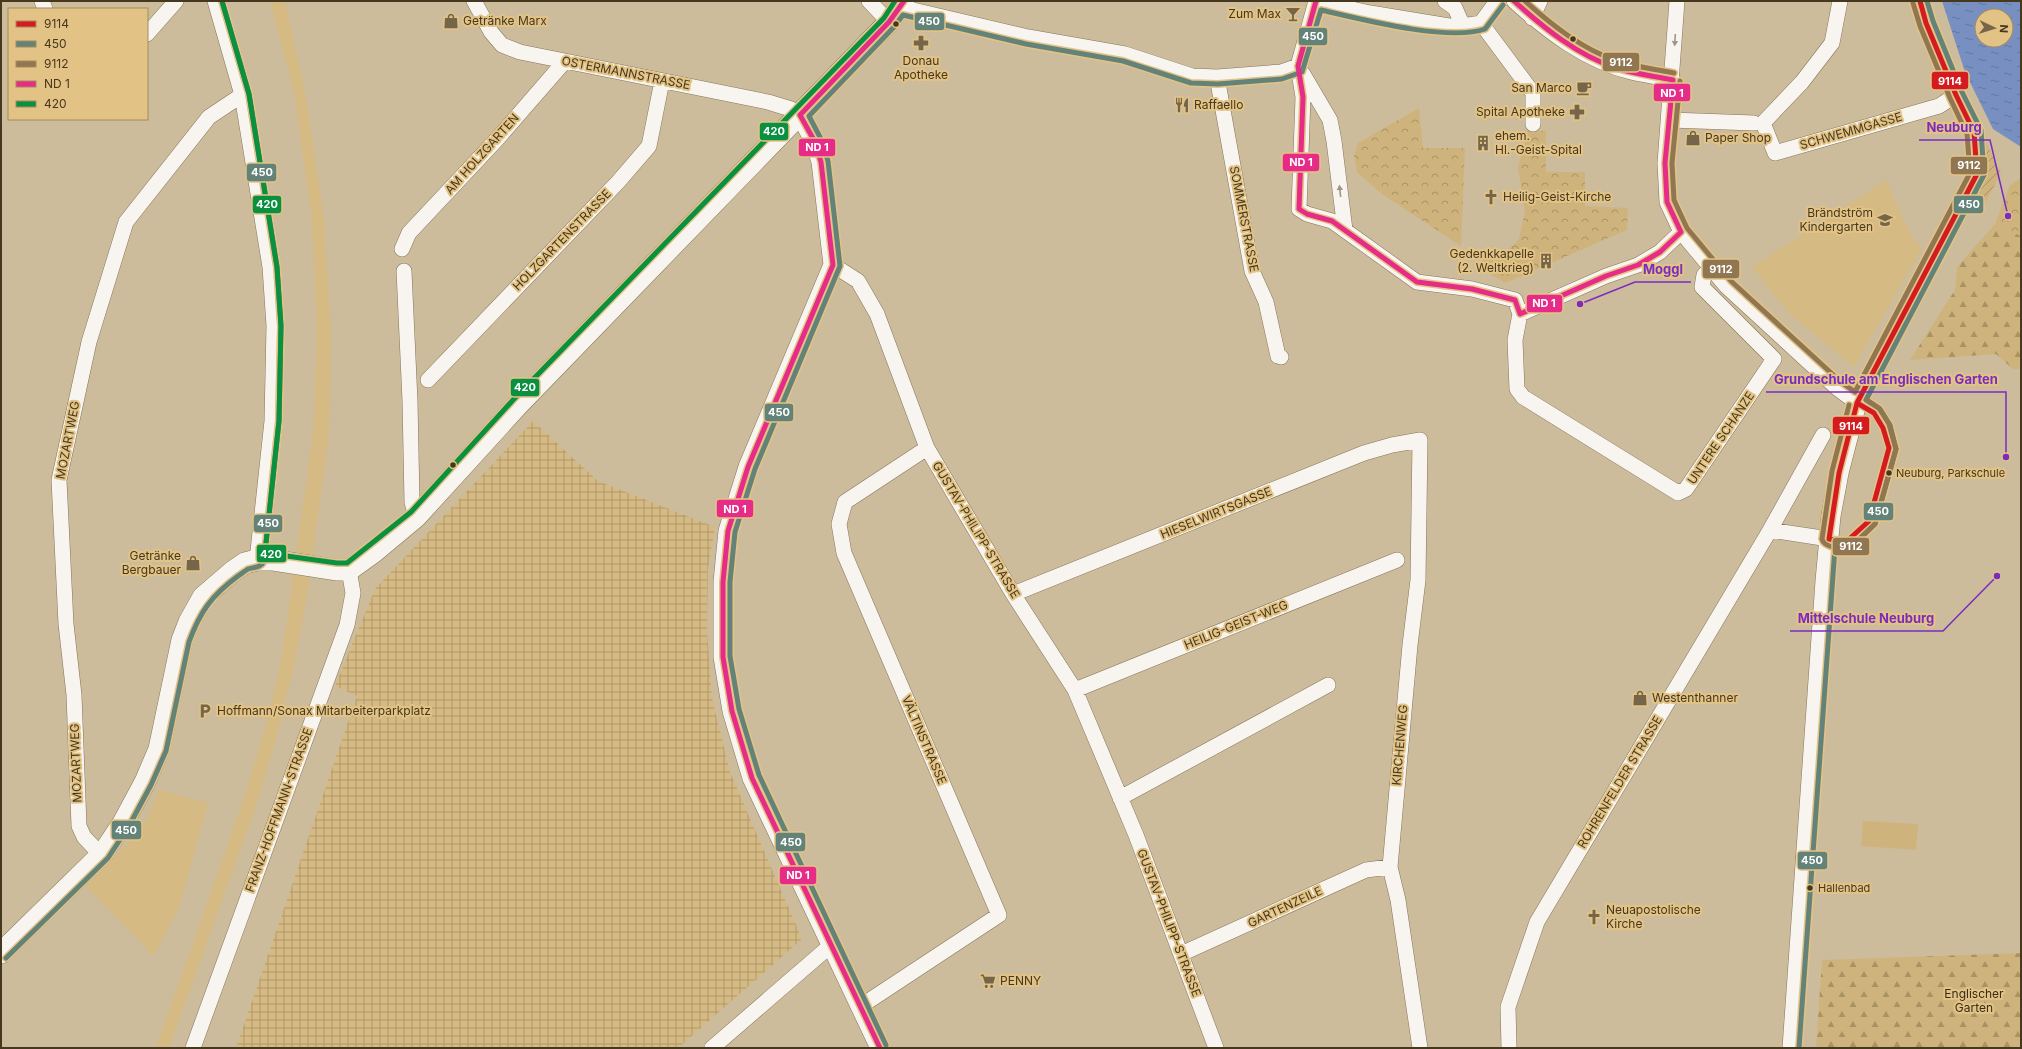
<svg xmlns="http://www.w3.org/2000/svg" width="2022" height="1049" font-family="Inter,sans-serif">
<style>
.built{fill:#d5ba84}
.industrial{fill:url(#industrial-grid)}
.forest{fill:url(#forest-firs)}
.park{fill:url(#park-crowns)}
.garden{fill:url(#garden-furrows)}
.pitch{fill:#ceb37c}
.water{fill:url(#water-ripples);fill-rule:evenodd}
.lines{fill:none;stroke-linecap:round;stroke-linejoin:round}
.minor-casing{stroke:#837659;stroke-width:16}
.tertiary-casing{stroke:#837659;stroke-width:20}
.secondary-casing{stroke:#837659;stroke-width:22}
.minor{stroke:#f8f5f0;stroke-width:15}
.tertiary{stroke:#f8f5f0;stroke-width:19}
.secondary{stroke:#f8f5f0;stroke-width:21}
.bus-1-casing{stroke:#e3c385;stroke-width:8}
.bus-2-casing{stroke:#e3c385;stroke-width:8}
.bus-3-casing{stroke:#e3c385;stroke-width:8}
.bus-4-casing{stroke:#e3c385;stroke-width:8}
.bus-5-casing{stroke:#e3c385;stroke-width:8}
.bus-1{stroke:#d41c20;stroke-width:5}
.bus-2{stroke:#638379;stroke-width:5}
.bus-3{stroke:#907752;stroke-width:5}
.bus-4{stroke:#e62c87;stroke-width:5}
.bus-5{stroke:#0a9040;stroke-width:5}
.oneway{fill:#9e9687}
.bus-dot{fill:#45381e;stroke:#e3c385;stroke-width:1.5}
.labels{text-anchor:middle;stroke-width:4;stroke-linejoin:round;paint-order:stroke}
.bus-label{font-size:11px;fill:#45381e;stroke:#e3c385;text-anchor:start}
.poi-label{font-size:12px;fill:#45381e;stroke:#e3c385;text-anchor:start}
.street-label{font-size:12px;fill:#45381e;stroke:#e3c385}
.park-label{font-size:12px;fill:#362c1a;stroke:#e3c385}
.leader{fill:none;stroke:#7b2cbf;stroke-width:1.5}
.callout-dot{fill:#7b2cbf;stroke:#e3c385;stroke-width:1.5}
.callout-label{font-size:13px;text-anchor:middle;font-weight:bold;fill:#7b2cbf;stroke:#e3c385;stroke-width:4;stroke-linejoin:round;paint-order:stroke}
.line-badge{stroke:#e3c385;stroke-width:1.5}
.badge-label{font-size:11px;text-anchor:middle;font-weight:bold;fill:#fff}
</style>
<defs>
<pattern id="industrial-grid" width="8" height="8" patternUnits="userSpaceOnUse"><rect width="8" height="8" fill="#d5ba84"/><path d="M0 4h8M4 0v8" fill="none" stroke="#af986b"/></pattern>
<pattern id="forest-firs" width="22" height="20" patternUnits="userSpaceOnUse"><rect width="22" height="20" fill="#ceb37c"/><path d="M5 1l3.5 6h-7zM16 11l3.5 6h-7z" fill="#a99365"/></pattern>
<pattern id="park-crowns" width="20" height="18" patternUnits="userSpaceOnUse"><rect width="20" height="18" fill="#ceb37c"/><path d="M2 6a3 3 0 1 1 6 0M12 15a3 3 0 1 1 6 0" fill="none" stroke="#a99365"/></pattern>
<pattern id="garden-furrows" width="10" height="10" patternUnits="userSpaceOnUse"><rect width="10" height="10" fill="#ceb37c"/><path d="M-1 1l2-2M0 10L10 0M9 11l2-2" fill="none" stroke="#a99365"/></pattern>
<pattern id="water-ripples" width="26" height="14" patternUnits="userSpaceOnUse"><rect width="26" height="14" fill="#7890c1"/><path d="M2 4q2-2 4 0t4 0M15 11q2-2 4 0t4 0" fill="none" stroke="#64779c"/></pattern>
</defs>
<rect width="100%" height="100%" fill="#cdbc9b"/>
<path class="built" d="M 270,1 L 285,1 L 305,91 L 324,219 L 331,336 L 329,435 L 308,590 L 294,666 L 276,739 L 257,804 L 169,1048 L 156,1048 L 244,798 L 263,735 L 281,663 L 313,433 L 317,334 L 312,219 L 294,92 Z
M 1886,180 L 1912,237 L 1922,248 L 1854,367 L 1790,314 L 1752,267 Z
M 159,790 L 208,803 L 180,905 L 154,956 L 84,884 L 126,846 L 147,819 Z"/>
<path class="industrial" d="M 533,421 L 598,481 L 715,527 L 708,568 L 707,630 L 712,698 L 730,772 L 802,939 L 678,1048 L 236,1048 L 357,696 L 335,686 L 375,589 Z"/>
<path class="forest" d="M 1995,224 L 2021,236 L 2021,368 L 2014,370 L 1996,354 L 1910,360 L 1955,290 L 1957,267 Z
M 2021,953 L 2021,1048 L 1816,1048 L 1822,960 Z"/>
<path class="park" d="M 1419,108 L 1423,148 L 1465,148 L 1461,246 L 1382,194 L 1357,172 L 1354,155 L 1358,143 Z
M 1528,130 L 1546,131 L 1546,172 L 1585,172 L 1585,206 L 1628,208 L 1627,230 L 1505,283 L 1485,271 L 1481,255 L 1507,251 L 1519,239 L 1525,211 L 1518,167 Z
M 2021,178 L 2021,236 L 1995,224 L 2010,185 Z"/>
<path class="garden" d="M 1983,137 L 2001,173 L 1984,205 L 1975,199 L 1986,176 Z"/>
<path class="pitch" d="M 1863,821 L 1918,824 L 1916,850 L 1861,846 Z"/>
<path class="water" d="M 1942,1 L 2021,1 L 2021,147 L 1993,129 L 1965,72 ZM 1982,16 L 2006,16 L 2006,40 L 1982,40 Z"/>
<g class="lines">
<g class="minor-casing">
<path id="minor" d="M 42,1 L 45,9
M 215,1 L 242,95 L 270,267 L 274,326 L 272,421 L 257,560
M 474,1 L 491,32 L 502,45 L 520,52 L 768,102 L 791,109 L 800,115
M 869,1 L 889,22
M 1315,1 L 1370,13 L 1449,26 L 1463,26 L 1481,23 L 1497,1
M 1316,1 L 1298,66 L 1303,97 L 1299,209 L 1307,214 L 1332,221 L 1417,282 L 1472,289 L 1515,300 L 1520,314 L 1515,340 L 1517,389 L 1523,397 L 1678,493 L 1686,489 L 1774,359 L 1702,287 L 1704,275 L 1711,269
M 1445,1 L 1455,8 L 1463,26
M 1514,1 C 1547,31 1586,61 1631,72 C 1644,75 1659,77 1673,80
M 1677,1 L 1665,163 L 1667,202 L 1681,232 L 1726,286 L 1837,388 L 1857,403
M 1840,1 L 1832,43 L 1802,82 L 1763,123 L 1775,153 L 1939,106 L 1956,95
M 900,7 L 1028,37 L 1125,54 L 1192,76 L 1217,77 L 1281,72 L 1298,66
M 1532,18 L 1540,1
M 1481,23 L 1533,93 L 1533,124
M 147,34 L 176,1
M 1303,74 L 1330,120 L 1334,141 L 1345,230
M 1217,77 L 1252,271 L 1266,302 L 1278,356 L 1281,357
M 1670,120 L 1754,123
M 402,249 L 409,233 L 499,137 L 565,61
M 833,265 L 858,281 L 877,314 L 927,448 L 1013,594 L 1075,690 L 1136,835 L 1216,1048
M 404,271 L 410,401 L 412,502 L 416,517
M 1520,314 L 1606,276 L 1638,265 L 1660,252 L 1681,232
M 428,380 L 618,182 L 649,146 L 662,81
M 1770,530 L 1823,435
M 1013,594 L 1364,453 L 1392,445 L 1420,440 L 1418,580 L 1410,645 L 1390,867 L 1398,900 L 1420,1048
M 1075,690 L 1397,560
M 1120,798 L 1328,685
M 101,855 L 84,837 L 79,826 L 74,695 L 66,624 L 59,480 L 89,342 L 126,222 L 209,117 L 242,95
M 1181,954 L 1366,870 L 1390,867
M 861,1006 L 999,915 L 844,553 L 839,524 L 845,502 L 927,448
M 193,1048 L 347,625 L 353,593 L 349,570
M 712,1048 L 830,946
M 1509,1048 L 1508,1007 L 1537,922 L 1770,530 L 1829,539"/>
</g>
<g class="tertiary-casing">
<path id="tertiary" d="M 800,115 L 815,142 L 821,162 L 833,265 L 748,467 L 728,531 L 723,582 L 723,657 L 732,711 L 752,778 L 880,1048
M 1792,1048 L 1825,581 L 1831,516 L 1839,473 L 1857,403 L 1977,174 L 1974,132 L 1956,95 L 1926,23 L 1920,1"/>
</g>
<g class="secondary-casing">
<path id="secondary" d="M 1,953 L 103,853 L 123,823 L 145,782 L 159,749 L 182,640 L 189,622 L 203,597 L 232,572 L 245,563 L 257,560 L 272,560 L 336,570 L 349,570 L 374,552 L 416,517 L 518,405 L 889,22 L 904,1"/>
</g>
<use href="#minor" class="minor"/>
<use href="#tertiary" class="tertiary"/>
<use href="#secondary" class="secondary"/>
<g class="bus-1-casing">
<path id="bus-1" d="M 1829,539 L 1839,473 L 1857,403 L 1977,174 L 1974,132 L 1956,95 L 1926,23 L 1920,1
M 1829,539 L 1847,541 L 1869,521 L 1889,448 L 1883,428 L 1874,413 L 1857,403"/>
</g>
<g class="bus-2-casing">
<path id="bus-2" d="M 6,958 L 108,858 L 129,826 L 151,785 L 166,751 L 189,642 C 200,612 211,596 238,576 C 241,574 245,571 248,569 C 254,567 261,568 264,561 L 279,421 L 281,326 L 277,267 L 249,94 L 222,1
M 886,1045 L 759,775 L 739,709 L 730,656 L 730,582 L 735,532 L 755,469 L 840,266 L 828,161 L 821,139 L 809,116 L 894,27 L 903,15 L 1026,44 L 1123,61 L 1191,83 L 1218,84 L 1282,79 L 1302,72 L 1321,10 C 1360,19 1448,42 1485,29 L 1503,5
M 1799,1048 L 1835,547 L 1851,547 L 1875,524 L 1896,449 L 1890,425 L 1880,409 L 1866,400 L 1984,175 L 1981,130 L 1962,92 L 1933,21 L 1927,1"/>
</g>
<g class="bus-3-casing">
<path id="bus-3" d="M 1525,1 C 1552,25 1582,49 1617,61 C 1636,67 1655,69 1674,73
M 1680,81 L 1672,163 L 1674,200 L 1687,228 L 1731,281 L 1841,382 L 1855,392 L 1970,173 L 1967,134 L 1950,98 L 1920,26 L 1913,3
M 1849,405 L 1832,471 L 1822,539 C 1824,548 1844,550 1852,546 L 1875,524 L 1896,449 L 1889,424 L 1879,408 L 1867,400"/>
</g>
<g class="bus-4-casing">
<path id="bus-4" d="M 1316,1 L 1298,66 L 1303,97 L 1299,209 L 1307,214 L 1332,221 L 1417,282 L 1472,289 L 1515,300 L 1520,314 L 1606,276 L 1638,265 L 1660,252 L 1681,232 L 1667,202 L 1665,163 L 1673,80 C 1654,76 1635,74 1616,68 C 1577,55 1544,28 1514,1
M 880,1048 L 752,778 L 732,711 L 723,657 L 723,582 L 728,531 L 748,467 L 833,265 L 821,162 L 815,142 L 800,115 L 889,22 L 904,1"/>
</g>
<g class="bus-5-casing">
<path id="bus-5" d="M 222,1 L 249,94 L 277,267 L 281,326 L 279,421 L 265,553 L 337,563 L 347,563 L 411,512 L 513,400 L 884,18 L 895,1"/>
</g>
<use href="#bus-1" class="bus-1"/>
<use href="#bus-2" class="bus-2"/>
<use href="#bus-3" class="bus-3"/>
<use href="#bus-4" class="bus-4"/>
<use href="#bus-5" class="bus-5"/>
</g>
<defs><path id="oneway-solid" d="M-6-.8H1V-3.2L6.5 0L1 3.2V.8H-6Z"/></defs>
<g class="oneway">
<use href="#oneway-solid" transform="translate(1675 40) rotate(93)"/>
<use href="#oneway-solid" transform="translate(1340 191) rotate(-96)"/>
</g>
<defs>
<g id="bar-bare" transform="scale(1.2)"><path d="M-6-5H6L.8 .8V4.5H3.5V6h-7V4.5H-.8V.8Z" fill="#75664a" stroke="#e3c385" stroke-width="2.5" paint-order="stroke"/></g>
<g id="shop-bare" transform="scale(1.2)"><path d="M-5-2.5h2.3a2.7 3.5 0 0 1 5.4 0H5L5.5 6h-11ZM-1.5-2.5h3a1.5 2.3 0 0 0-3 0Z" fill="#75664a" stroke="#e3c385" stroke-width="2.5" paint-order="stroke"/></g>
<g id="pharmacy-bare" transform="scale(1.2)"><path d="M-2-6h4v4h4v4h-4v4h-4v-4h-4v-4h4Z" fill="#75664a" stroke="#e3c385" stroke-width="2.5" paint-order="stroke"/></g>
<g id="cafe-bare" transform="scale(1.2)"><path d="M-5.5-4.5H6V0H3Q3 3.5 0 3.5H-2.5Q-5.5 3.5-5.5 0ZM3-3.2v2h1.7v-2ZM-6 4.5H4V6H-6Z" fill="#75664a" stroke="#e3c385" stroke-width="2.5" paint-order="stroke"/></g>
<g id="restaurant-bare" transform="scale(1.2)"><path d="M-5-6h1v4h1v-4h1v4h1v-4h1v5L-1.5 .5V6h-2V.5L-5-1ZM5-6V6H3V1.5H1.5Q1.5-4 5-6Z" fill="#75664a" stroke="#e3c385" stroke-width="2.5" paint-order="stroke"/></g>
<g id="building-bare" transform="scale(1.2)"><path d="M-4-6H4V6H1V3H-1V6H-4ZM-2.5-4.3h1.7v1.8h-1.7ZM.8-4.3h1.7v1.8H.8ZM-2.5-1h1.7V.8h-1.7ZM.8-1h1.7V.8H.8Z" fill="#75664a" stroke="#e3c385" stroke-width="2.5" paint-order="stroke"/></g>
<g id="church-bare" transform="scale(1.2)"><path d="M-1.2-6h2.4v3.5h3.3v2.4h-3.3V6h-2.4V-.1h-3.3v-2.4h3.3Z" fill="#75664a" stroke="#e3c385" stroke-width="2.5" paint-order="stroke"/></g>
<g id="school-bare" transform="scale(1.2)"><path d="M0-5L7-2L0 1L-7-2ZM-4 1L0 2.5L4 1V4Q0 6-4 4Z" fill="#75664a" stroke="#e3c385" stroke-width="2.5" paint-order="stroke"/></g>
<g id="parking-bare" transform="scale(1.2)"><path d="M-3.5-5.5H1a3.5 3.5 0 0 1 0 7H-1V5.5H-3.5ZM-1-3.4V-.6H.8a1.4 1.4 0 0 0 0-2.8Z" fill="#75664a" stroke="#e3c385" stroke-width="2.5" paint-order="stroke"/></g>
<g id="supermarket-bare" transform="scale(1.2)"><path d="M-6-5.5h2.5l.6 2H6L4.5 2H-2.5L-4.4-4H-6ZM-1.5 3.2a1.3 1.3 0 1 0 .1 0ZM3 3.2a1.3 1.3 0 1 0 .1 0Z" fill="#75664a" stroke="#e3c385" stroke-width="2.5" paint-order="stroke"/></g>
</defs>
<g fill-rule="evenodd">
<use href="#bar-bare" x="1293" y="14"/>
<use href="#shop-bare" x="451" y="21"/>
<use href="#pharmacy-bare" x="921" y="43"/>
<use href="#cafe-bare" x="1584" y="88"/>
<use href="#restaurant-bare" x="1182" y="105"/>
<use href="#pharmacy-bare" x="1577" y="112"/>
<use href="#shop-bare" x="1693" y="138"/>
<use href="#building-bare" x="1483" y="143"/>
<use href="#church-bare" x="1491" y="197"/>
<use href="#school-bare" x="1885" y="220"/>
<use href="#building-bare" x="1546" y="261"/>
<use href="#shop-bare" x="193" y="563"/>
<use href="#shop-bare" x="1640" y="698"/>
<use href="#parking-bare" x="205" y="711"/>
<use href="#church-bare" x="1594" y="917"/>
<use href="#supermarket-bare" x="988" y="981"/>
</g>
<g class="bus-dot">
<circle cx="896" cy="24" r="3.5"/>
<circle cx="1573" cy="39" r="3.5"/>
<circle cx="453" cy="465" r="3.5"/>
<circle cx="1889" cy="473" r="3.5"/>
<circle cx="1810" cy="888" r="3.5"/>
</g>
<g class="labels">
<g class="bus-label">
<text x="1896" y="477">Neuburg, Parkschule</text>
<text x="1818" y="892">Hallenbad</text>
</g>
<g class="poi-label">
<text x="1281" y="18" text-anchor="end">Zum Max</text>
<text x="463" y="25">Getränke Marx</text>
<text x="921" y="65" text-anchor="middle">Donau<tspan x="921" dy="14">Apotheke</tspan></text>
<text x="1572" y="92" text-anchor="end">San Marco</text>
<text x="1194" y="109">Raffaello</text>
<text x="1565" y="116" text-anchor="end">Spital Apotheke</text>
<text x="1495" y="140">ehem.<tspan x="1495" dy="14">Hl.-Geist-Spital</tspan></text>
<text x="1705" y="142">Paper Shop</text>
<text x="1503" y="201">Heilig-Geist-Kirche</text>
<text x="1873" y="217" text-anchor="end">Brändström<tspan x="1873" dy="14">Kindergarten</tspan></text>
<text x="1534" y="258" text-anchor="end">Gedenkkapelle<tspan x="1534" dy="14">(2. Weltkrieg)</tspan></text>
<text x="181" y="560" text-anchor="end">Getränke<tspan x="181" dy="14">Bergbauer</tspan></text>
<text x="1652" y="702">Westenthanner</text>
<text x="217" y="715">Hoffmann/Sonax Mitarbeiterparkplatz</text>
<text x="1606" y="914">Neuapostolische<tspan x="1606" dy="14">Kirche</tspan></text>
<text x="1000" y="985">PENNY</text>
</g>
<g class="street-label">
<text transform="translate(626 73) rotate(11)" y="4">OSTERMANNSTRASSE</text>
<text transform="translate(1851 131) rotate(-16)" y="4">SCHWEMMGASSE</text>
<text transform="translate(482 154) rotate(-48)" y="4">AM HOLZGARTEN</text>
<text transform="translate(1244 219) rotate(79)" y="4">SOMMERSTRASSE</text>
<text transform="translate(562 240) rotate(-46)" y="4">HOLZGARTENSTRASSE</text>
<text transform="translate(1721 438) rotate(-56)" y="4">UNTERE SCHANZE</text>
<text transform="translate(68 440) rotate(-79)" y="4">MOZARTWEG</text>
<text transform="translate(1216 513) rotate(-22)" y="4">HIESELWIRTSGASSE</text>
<text transform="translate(976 530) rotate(59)" y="4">GUSTAV-PHILIPP-STRASSE</text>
<text transform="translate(1236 625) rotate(-22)" y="4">HEILIG-GEIST-WEG</text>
<text transform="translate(924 740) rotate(67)" y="4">VÄLTINSTRASSE</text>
<text transform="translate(1400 745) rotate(-85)" y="4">KIRCHENWEG</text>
<text transform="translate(76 763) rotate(-92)" y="4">MOZARTWEG</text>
<text transform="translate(1620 782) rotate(-59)" y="4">ROHRENFELDER STRASSE</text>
<text transform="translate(279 810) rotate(-70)" y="4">FRANZ-HOFFMANN-STRASSE</text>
<text transform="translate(1285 907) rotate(-25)" y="4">GARTENZEILE</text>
<text transform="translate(1169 923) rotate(69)" y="4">GUSTAV-PHILIPP-STRASSE</text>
</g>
<g class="park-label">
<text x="1974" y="998">Englischer<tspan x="1974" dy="14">Garten</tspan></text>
</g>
</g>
<path class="leader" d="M2008 216L1990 140H1919M1580 304L1635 282H1691M2006 457L2006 392H1766M1997 576L1943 631H1790"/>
<g class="callout-dot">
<circle cx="2008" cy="216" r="4"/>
<circle cx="1580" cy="304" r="4"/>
<circle cx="2006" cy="457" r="4"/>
<circle cx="1997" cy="576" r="4"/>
</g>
<g class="callout-label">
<text x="1954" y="132">Neuburg</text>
<text x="1663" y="274">Moggl</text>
<text x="1886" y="384">Grundschule am Englischen Garten</text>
<text x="1866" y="623">Mittelschule Neuburg</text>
</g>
<g class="line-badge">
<rect x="914" y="12" width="31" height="19" rx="4" fill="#638379"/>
<rect x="1298" y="27" width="30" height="19" rx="4" fill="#638379"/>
<rect x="1602" y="52" width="38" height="20" rx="4" fill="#907752"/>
<rect x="1931" y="71" width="38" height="19" rx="4" fill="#d41c20"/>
<rect x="1653" y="83" width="38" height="19" rx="4" fill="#e62c87"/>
<rect x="759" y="122" width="30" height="19" rx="4" fill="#0a9040"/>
<rect x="798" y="138" width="38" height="19" rx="4" fill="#e62c87"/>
<rect x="1282" y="153" width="38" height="19" rx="4" fill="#e62c87"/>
<rect x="1950" y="156" width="38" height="19" rx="4" fill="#907752"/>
<rect x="246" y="163" width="31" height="19" rx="4" fill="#638379"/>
<rect x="252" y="195" width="30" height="19" rx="4" fill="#0a9040"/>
<rect x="1953" y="195" width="31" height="19" rx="4" fill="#638379"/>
<rect x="1702" y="259" width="38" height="20" rx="4" fill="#907752"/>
<rect x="1526" y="294" width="37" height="19" rx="4" fill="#e62c87"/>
<rect x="510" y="378" width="30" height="19" rx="4" fill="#0a9040"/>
<rect x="764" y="403" width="30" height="19" rx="4" fill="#638379"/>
<rect x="1832" y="416" width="38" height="19" rx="4" fill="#d41c20"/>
<rect x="716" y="499" width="38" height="19" rx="4" fill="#e62c87"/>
<rect x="1863" y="502" width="31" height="19" rx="4" fill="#638379"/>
<rect x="253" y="514" width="30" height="19" rx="4" fill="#638379"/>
<rect x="1832" y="537" width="38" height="19" rx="4" fill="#907752"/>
<rect x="256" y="544" width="31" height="19" rx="4" fill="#0a9040"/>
<rect x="111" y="820" width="31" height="20" rx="4" fill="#638379"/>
<rect x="775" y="832" width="31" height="20" rx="4" fill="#638379"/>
<rect x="1797" y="851" width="31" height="19" rx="4" fill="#638379"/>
<rect x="779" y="866" width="38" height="19" rx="4" fill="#e62c87"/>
</g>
<g class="badge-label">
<text x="929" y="25">450</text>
<text x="1313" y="40">450</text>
<text x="1621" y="66">9112</text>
<text x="1950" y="85">9114</text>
<text x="1672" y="97">ND 1</text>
<text x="774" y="135">420</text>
<text x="817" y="151">ND 1</text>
<text x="1301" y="166">ND 1</text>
<text x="1969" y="169">9112</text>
<text x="262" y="176">450</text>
<text x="267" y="208">420</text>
<text x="1969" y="208">450</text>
<text x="1721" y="273">9112</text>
<text x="1544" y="307">ND 1</text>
<text x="525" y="391">420</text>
<text x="779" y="416">450</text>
<text x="1851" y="430">9114</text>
<text x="735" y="513">ND 1</text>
<text x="1878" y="515">450</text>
<text x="268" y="527">450</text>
<text x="1851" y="550">9112</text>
<text x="271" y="558">420</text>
<text x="126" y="834">450</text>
<text x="791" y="846">450</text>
<text x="1812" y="864">450</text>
<text x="798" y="879">ND 1</text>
</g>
<rect width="2022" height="1049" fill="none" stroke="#45381e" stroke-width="4"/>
<rect x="8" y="8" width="140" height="112" fill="#e3c385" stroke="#a48b5c"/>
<rect x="16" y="21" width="20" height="6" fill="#d41c20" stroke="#a48b5c"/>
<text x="44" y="28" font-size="12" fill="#45381e">9114</text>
<rect x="16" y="41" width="20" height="6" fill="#638379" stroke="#a48b5c"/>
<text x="44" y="48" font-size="12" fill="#45381e">450</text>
<rect x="16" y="61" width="20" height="6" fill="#907752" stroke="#a48b5c"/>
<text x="44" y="68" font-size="12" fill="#45381e">9112</text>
<rect x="16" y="81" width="20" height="6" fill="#e62c87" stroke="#a48b5c"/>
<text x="44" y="88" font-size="12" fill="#45381e">ND 1</text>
<rect x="16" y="101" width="20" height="6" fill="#0a9040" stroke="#a48b5c"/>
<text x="44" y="108" font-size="12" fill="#45381e">420</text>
<g transform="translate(1994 28) rotate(94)"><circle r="19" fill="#e3c385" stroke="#a48b5c"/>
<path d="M0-3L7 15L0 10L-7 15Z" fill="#75664a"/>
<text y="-6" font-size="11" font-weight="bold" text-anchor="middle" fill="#45381e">N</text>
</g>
</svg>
